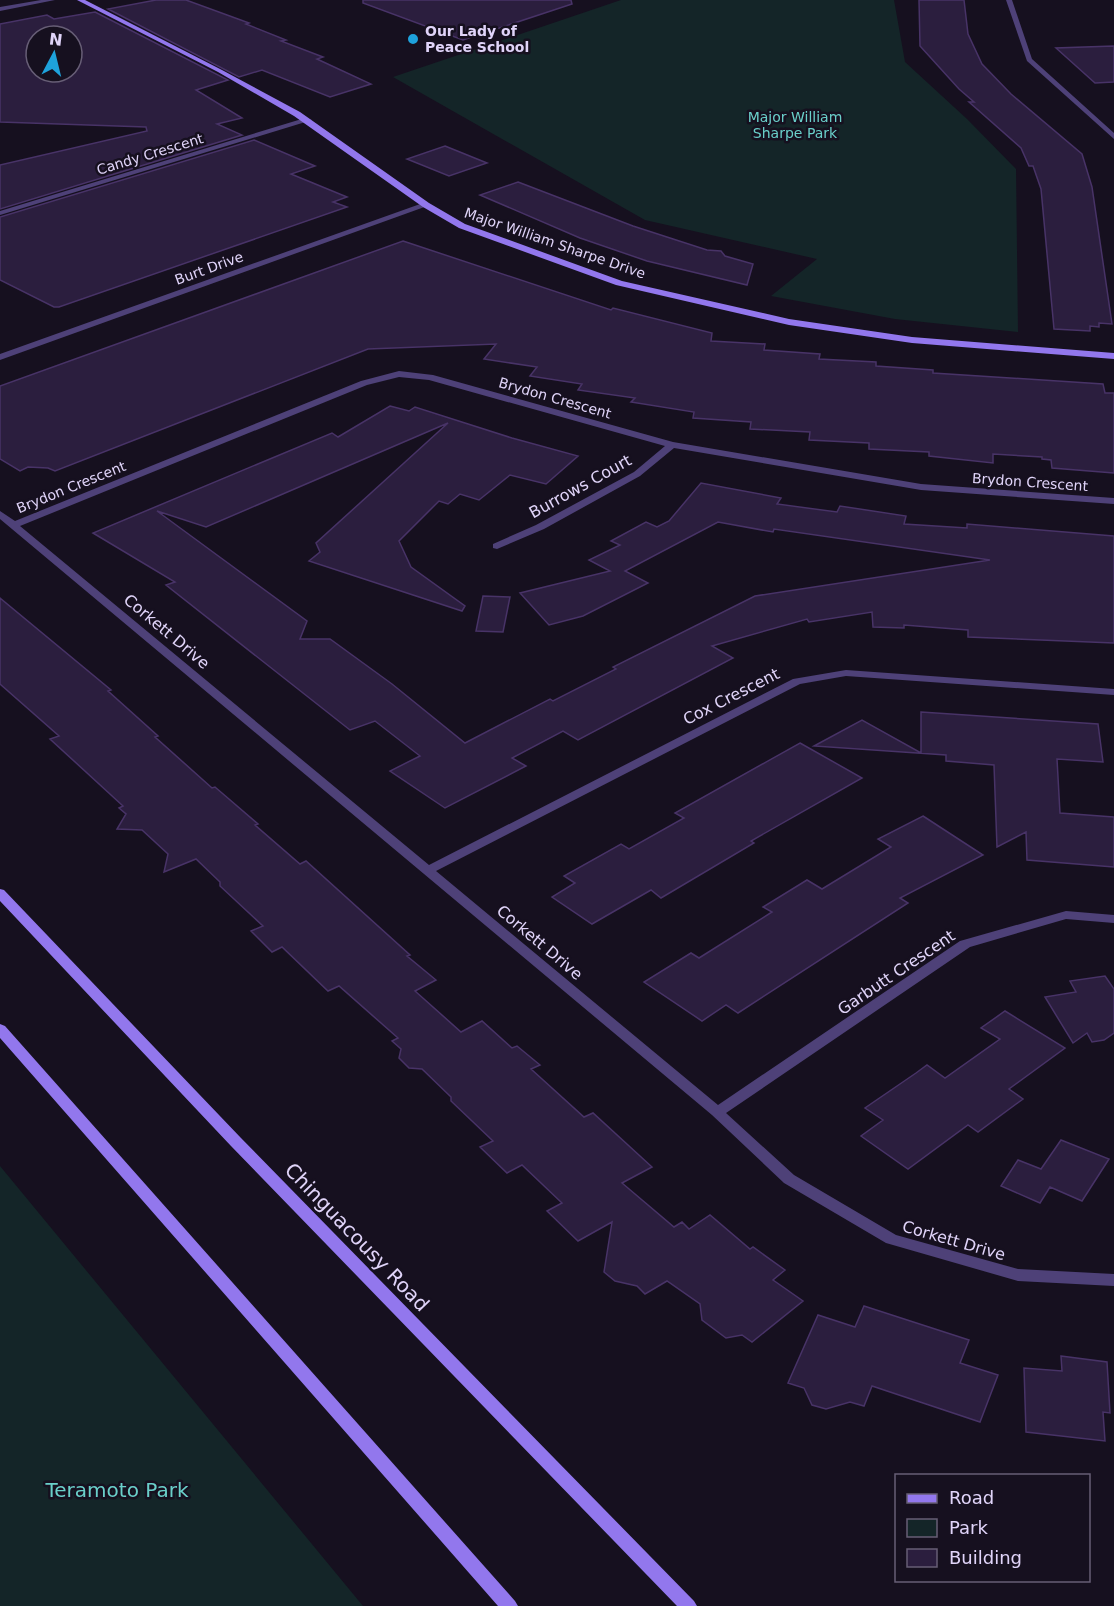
<svg xmlns="http://www.w3.org/2000/svg" width="1114" height="1606" font-family="'DejaVu Sans',sans-serif">
<style>
.green{fill:#142528}
.building{fill:#2b1e3e;stroke:#483367;stroke-width:1.5;fill-rule:evenodd}
.lines{fill:none;stroke-linecap:round;stroke-linejoin:round}
.street{fill:#4e4178;fill-rule:evenodd}
.secondary{fill:#9277ed;fill-rule:evenodd}
.poi-dot{fill:#1ea2dc;stroke:#16101f;stroke-width:2}
.labels{text-anchor:middle;stroke-width:5;stroke-linejoin:round;paint-order:stroke}
.far-poi-label{font-size:14px;font-weight:bold;fill:#e0d4f9;stroke:#16101f;text-anchor:start}
.far-park-label{font-size:14px;fill:#6acfca;stroke:#16101f}
.far-street-label{font-size:14px;fill:#e0d4f9;stroke:#16101f}
.street-label{font-size:16px;fill:#e0d4f9;stroke:#16101f}
.near-street-label{font-size:20px;fill:#e0d4f9;stroke:#16101f}
.near-park-label{font-size:20px;fill:#6acfca;stroke:#16101f}
</style>
<rect width="100%" height="100%" fill="#16101f"/>
<path class="green" d="M 621,0 L 894,0 L 905,62 L 967,119 L 1016,169 L 1018,332 L 895,319 L 771,296 L 817,259 L 645,220 L 393,77 Z
M 0,1166 L 363,1606 L 0,1606 Z"/>
<path class="building" d="M 156,0 L 186,0 L 249,23 L 246,24 L 286,40 L 281,41 L 323,57 L 317,59 L 371,84 L 330,97 L 262,70 L 239,77 L 108,9 Z
M 363,0 L 571,0 L 572,4 L 463,40 L 363,3 Z
M 919,0 L 964,0 L 968,34 L 982,64 L 1011,94 L 1082,154 L 1092,187 L 1112,324 L 1099,323 L 1099,327 L 1090,326 L 1090,331 L 1054,329 L 1041,189 L 1033,166 L 1029,166 L 1021,148 L 969,102 L 974,102 L 959,89 L 920,46 Z
M 95,12 L 228,80 L 196,90 L 242,118 L 217,124 L 242,135 L 0,209 L 0,165 L 147,131 L 146,127 L 0,122 L 0,24 L 47,15 L 54,19 ZM 36,36 L 72,36 L 72,72 L 36,72 Z
M 1114,46 L 1114,82 L 1095,83 L 1056,48 Z
M 254,140 L 315,166 L 291,174 L 347,197 L 333,202 L 347,207 L 59,307 L 54,307 L 0,280 L 0,217 Z
M 445,146 L 487,163 L 449,176 L 407,159 Z
M 518,182 L 633,226 L 707,250 L 721,251 L 725,256 L 753,264 L 747,285 L 647,261 L 580,238 L 480,195 Z
M 403,241 L 611,310 L 613,308 L 712,333 L 711,341 L 765,344 L 764,350 L 820,354 L 819,359 L 876,362 L 876,366 L 933,370 L 933,373 L 1103,384 L 1105,393 L 1114,393 L 1114,473 L 1052,468 L 1051,460 L 1042,459 L 1042,457 L 993,454 L 993,463 L 929,456 L 929,452 L 869,449 L 869,443 L 809,440 L 810,432 L 750,429 L 751,422 L 693,418 L 694,412 L 631,402 L 635,398 L 578,390 L 582,384 L 530,376 L 537,367 L 484,359 L 496,344 L 368,349 L 55,471 L 48,468 L 28,467 L 20,471 L 0,459 L 0,386 Z
M 390,406 L 409,411 L 415,407 L 512,438 L 578,456 L 546,484 L 510,475 L 479,500 L 460,494 L 448,504 L 439,501 L 399,541 L 411,567 L 465,606 L 462,611 L 309,561 L 320,552 L 316,543 L 448,423 L 206,527 L 157,511 L 307,621 L 300,639 L 330,639 L 392,684 L 465,743 L 550,699 L 553,701 L 616,669 L 613,667 L 755,596 L 990,560 L 774,529 L 773,532 L 718,522 L 625,571 L 648,583 L 583,616 L 549,625 L 520,593 L 610,571 L 589,560 L 620,545 L 611,541 L 646,522 L 657,527 L 669,521 L 701,483 L 781,498 L 777,504 L 837,512 L 840,506 L 906,516 L 904,524 L 967,528 L 967,524 L 1114,536 L 1114,643 L 968,637 L 968,630 L 904,625 L 904,628 L 873,627 L 872,612 L 809,622 L 807,619 L 712,646 L 733,658 L 578,740 L 563,731 L 512,758 L 526,766 L 445,808 L 390,771 L 420,756 L 375,721 L 350,730 L 166,585 L 175,582 L 93,533 L 332,433 L 338,437 Z
M 483,596 L 510,597 L 503,632 L 476,631 Z
M 0,598 L 111,690 L 108,691 L 158,736 L 155,737 L 212,788 L 215,787 L 258,824 L 255,825 L 300,864 L 306,861 L 410,955 L 407,956 L 436,980 L 415,991 L 461,1032 L 482,1021 L 512,1048 L 517,1046 L 540,1065 L 531,1069 L 584,1117 L 593,1113 L 652,1167 L 622,1183 L 674,1227 L 682,1222 L 689,1229 L 710,1215 L 750,1249 L 753,1247 L 785,1270 L 773,1280 L 803,1301 L 752,1342 L 742,1335 L 726,1338 L 702,1320 L 700,1304 L 667,1281 L 645,1294 L 637,1286 L 615,1281 L 604,1272 L 612,1222 L 578,1241 L 547,1211 L 562,1203 L 522,1165 L 507,1173 L 480,1147 L 493,1141 L 451,1101 L 451,1097 L 422,1069 L 409,1068 L 399,1058 L 401,1049 L 392,1041 L 398,1038 L 339,986 L 328,991 L 282,947 L 272,952 L 251,931 L 263,926 L 220,886 L 220,882 L 196,859 L 164,872 L 168,854 L 142,830 L 117,829 L 126,814 L 119,808 L 123,806 L 50,739 L 59,736 L 0,684 Z
M 921,712 L 1098,724 L 1103,762 L 1057,759 L 1060,813 L 1114,817 L 1114,867 L 1027,860 L 1026,832 L 997,847 L 994,765 L 946,761 L 946,755 L 814,746 L 862,720 L 921,753 Z
M 800,743 L 862,778 L 751,841 L 754,843 L 661,898 L 651,890 L 592,924 L 552,897 L 575,883 L 564,876 L 621,844 L 629,849 L 684,818 L 675,813 Z
M 923,816 L 983,855 L 900,898 L 908,903 L 738,1013 L 726,1005 L 702,1021 L 644,982 L 691,953 L 699,958 L 772,912 L 763,907 L 807,880 L 822,889 L 891,847 L 878,839 Z
M 1105,976 L 1114,989 L 1114,1033 L 1104,1040 L 1092,1042 L 1087,1033 L 1073,1043 L 1045,997 L 1076,992 L 1070,981 Z
M 1005,1011 L 1065,1048 L 1009,1089 L 1023,1099 L 978,1132 L 968,1125 L 908,1169 L 861,1136 L 883,1120 L 865,1108 L 916,1073 L 927,1065 L 945,1078 L 1000,1039 L 981,1028 Z
M 1061,1140 L 1109,1159 L 1082,1201 L 1050,1187 L 1040,1203 L 1001,1186 L 1018,1160 L 1041,1169 Z
M 864,1306 L 969,1340 L 960,1363 L 998,1375 L 980,1422 L 872,1386 L 864,1406 L 850,1402 L 826,1409 L 812,1405 L 804,1388 L 788,1383 L 818,1315 L 855,1327 Z
M 1061,1356 L 1107,1362 L 1110,1413 L 1103,1412 L 1105,1441 L 1026,1432 L 1024,1368 L 1062,1371 Z"/>
<g class="lines">
<path class="street" d="M 41,0 L 55,0 L 0,11 L 0,7 Z
M 1006,0 L 1012,0 L 1032,59 L 1114,133 L 1114,139 L 1027,61 Z
M 305,118 L 312,120 L 0,215 L 0,211 Z
M 423,203 L 430,205 L 0,360 L 0,354 Z
M 399,371 L 433,375 L 673,442 L 921,484 L 1114,498 L 1114,504 L 921,490 L 674,448 L 640,476 L 544,529 L 497,549 L 493,548 L 493,544 L 536,525 L 634,472 L 665,446 L 429,380 L 399,377 L 367,385 L 20,526 L 429,865 L 793,679 L 846,670 L 1114,689 L 1114,695 L 846,676 L 800,684 L 436,871 L 718,1105 L 960,941 L 1066,911 L 1114,915 L 1114,923 L 1066,919 L 970,947 L 726,1113 L 794,1175 L 896,1235 L 1018,1269 L 1114,1274 L 1114,1286 L 1018,1281 L 886,1243 L 784,1183 L 712,1115 L 0,519 L 0,511 L 15,521 L 361,381 Z"/>
<path class="secondary" d="M 77,0 L 85,0 L 222,70 L 300,112 L 429,203 L 465,224 L 622,281 L 789,319 L 912,337 L 1114,353 L 1114,359 L 912,343 L 789,325 L 616,285 L 459,228 L 423,207 L 294,116 L 218,72 Z
M 0,889 L 4,890 L 241,1138 L 694,1601 L 697,1606 L 677,1606 L 231,1146 L 0,901 Z
M 0,1024 L 5,1026 L 515,1601 L 518,1606 L 498,1606 L 0,1038 Z"/>
</g>
<circle class="poi-dot" cx="413" cy="39" r="6"/>
<g class="labels">
<g class="far-poi-label">
<text x="425" y="36">Our Lady of<tspan x="425" dy="16">Peace School</tspan></text>
</g>
<g class="far-park-label">
<text x="795" y="122">Major William<tspan x="795" dy="16">Sharpe Park</tspan></text>
</g>
<g class="far-street-label">
<text transform="translate(150 154) rotate(-17)" y="5">Candy Crescent</text>
<text transform="translate(555 243) rotate(19)" y="5">Major William Sharpe Drive</text>
<text transform="translate(209 268) rotate(-20)" y="5">Burt Drive</text>
<text transform="translate(555 398) rotate(16)" y="5">Brydon Crescent</text>
<text transform="translate(1030 482) rotate(4)" y="5">Brydon Crescent</text>
<text transform="translate(71 487) rotate(-22)" y="5">Brydon Crescent</text>
</g>
<g class="street-label">
<text transform="translate(580 486) rotate(-29)" y="6">Burrows Court</text>
<text transform="translate(167 631) rotate(40)" y="6">Corkett Drive</text>
<text transform="translate(731 696) rotate(-27)" y="6">Cox Crescent</text>
<text transform="translate(540 942) rotate(40)" y="6">Corkett Drive</text>
<text transform="translate(896 972) rotate(-34)" y="6">Garbutt Crescent</text>
<text transform="translate(954 1240) rotate(16)" y="6">Corkett Drive</text>
</g>
<g class="near-street-label">
<text transform="translate(357 1237) rotate(46)" y="7">Chinguacousy Road</text>
</g>
<g class="near-park-label">
<text x="117" y="1497">Teramoto Park</text>
</g>
</g>
<rect x="895" y="1474" width="195" height="108" fill="#16101f" stroke="#675e76" stroke-width="1.5"/>
<rect x="907" y="1494" width="30" height="9" fill="#9277ed" stroke="#675e76" stroke-width="1.5"/>
<text x="949" y="1504" font-size="18" fill="#e0d4f9">Road</text>
<rect x="907" y="1519" width="30" height="18" fill="#142528" stroke="#675e76" stroke-width="1.5"/>
<text x="949" y="1534" font-size="18" fill="#e0d4f9">Park</text>
<rect x="907" y="1549" width="30" height="18" fill="#2b1e3e" stroke="#675e76" stroke-width="1.5"/>
<text x="949" y="1564" font-size="18" fill="#e0d4f9">Building</text>
<g transform="translate(54 54) rotate(7)"><circle r="28" fill="#16101f" stroke="#675e76" stroke-width="1.5"/>
<path d="M0-4.5L10 22L0 15L-10 22Z" fill="#1ea2dc"/>
<text y="-9" font-size="16" font-weight="bold" text-anchor="middle" fill="#e0d4f9">N</text>
</g>
</svg>
